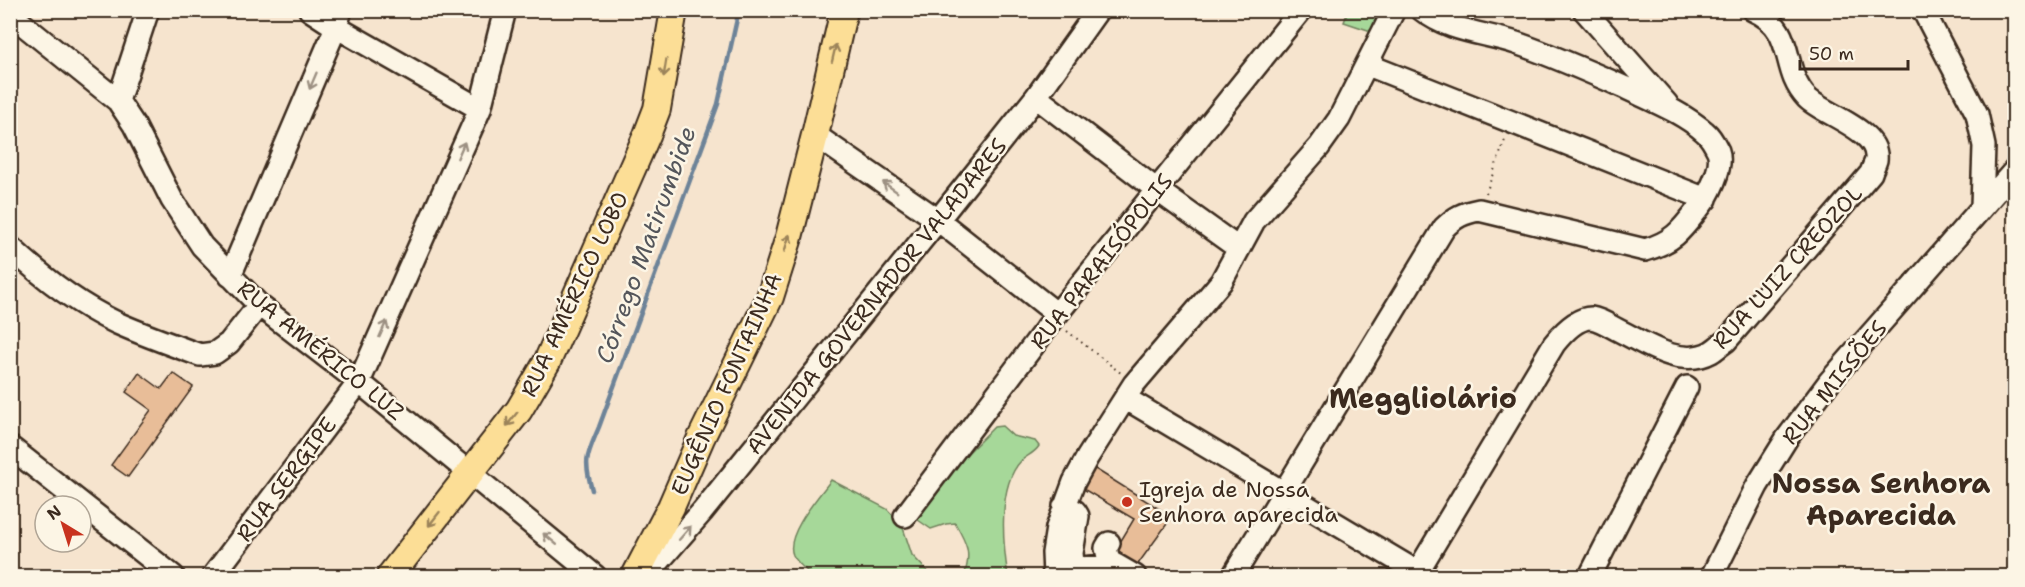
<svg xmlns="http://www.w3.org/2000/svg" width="2025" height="587" font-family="'Shantell Sans',sans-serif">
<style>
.green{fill:#a6d899;stroke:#70815c;stroke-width:1.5}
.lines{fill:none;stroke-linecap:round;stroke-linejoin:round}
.stream{stroke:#6d8398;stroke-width:4.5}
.building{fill:#e8bd98;stroke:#3b2a1e;stroke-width:1.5}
.minor-casing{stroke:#3b2a1e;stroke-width:26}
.major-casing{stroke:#3b2a1e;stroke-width:30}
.path{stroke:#3b2a1e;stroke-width:2;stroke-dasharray:1.5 4.5;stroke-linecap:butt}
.minor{stroke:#fcf5e5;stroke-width:21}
.major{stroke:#fcde96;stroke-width:26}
.oneway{stroke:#9c845a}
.oneway2{stroke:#9c9082}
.poi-dot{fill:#c8321e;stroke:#fcf5e5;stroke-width:2}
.labels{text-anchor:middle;stroke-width:5;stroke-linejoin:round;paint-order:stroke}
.street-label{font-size:22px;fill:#3b2a1e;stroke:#fcf5e5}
.poi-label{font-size:22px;fill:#3b2a1e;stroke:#fcf5e5;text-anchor:start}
.water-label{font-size:24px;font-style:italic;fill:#54565b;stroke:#fcf5e5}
.district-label{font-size:28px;font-weight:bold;fill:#3b2a1e;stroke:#fcf5e5}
</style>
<rect width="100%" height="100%" fill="#f6e4ce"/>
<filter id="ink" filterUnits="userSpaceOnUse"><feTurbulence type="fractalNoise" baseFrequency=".0167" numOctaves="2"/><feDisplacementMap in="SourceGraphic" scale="12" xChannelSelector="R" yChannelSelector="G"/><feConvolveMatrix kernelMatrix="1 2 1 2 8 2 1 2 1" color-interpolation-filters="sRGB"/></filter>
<g filter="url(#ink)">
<path class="green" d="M 1348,11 L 1378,11 L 1371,31 L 1344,22 Z
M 1002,426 L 1013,436 L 1035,441 L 1039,446 C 1034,454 1027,455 1021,461 C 997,486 1003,546 1008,576 L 964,576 C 972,553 967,544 955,523 L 946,524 L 931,529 L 918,520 C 920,495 976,446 994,427 Z
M 831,480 L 887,509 L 902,525 L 912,555 L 932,576 L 812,576 C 806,570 797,563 793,555 C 784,535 820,495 831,480 Z"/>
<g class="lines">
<path class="stream" d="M 592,490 C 583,459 587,456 599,427 L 718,104 L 739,10"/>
</g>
<path class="building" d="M 139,373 L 161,389 L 173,373 L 193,387 L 128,477 L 111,465 L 151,410 L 126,392 Z
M 1092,467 L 1172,517 L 1138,564 L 1136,563 L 1134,566 L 1120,557 L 1122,553 L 1116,549 L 1134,519 L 1080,487 Z"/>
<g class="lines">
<g class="minor-casing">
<path id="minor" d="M 310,10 L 336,27 L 480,109
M 1584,10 L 1667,104
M 1923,10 L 1977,114 L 1984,146 L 1982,206
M 10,14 L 118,101 L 134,125 L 172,200 L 202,246 L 259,305 L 359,382 L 595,576
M 1368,65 L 1706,199
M 1036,97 L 1157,190 L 1238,248
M 118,101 L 148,10
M 815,135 L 938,220 L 1057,314
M 10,247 C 42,277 77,304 117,323 C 144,335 172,345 200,355 L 215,353 L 229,343 L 259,305
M 230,276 L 336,27 L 341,10
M 1125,398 L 1424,576
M 10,447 L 173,576
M 1064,506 L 1075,511 L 1078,516 L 1072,553 L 1073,563 L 1081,568 L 1116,565 L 1135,576
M 905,516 L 1057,314 L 1301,10
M 1109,543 L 1106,548 L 1110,565
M 213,576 L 359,382 L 480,109 L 505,10
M 646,576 L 702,512 L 938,220 L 1036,97 L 1098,10
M 1054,576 L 1053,553 L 1057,528 L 1074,482 L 1087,458 L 1134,384 L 1221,282 L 1254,221 L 1319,147 L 1339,119 L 1394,10
M 1233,576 L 1444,228 C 1455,217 1463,213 1479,210 L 1645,250 C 1673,242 1681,231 1698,209 C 1708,197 1724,167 1718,151 C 1715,145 1710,136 1705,132 C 1682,112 1653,101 1626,88 C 1590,72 1554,56 1516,43 C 1485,33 1448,31 1422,10
M 1415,576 L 1554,344 C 1562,334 1576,318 1591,318 C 1599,319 1609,325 1616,329 C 1643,342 1680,369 1711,352 C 1716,349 1721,344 1726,341 L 1871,173 C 1872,169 1875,164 1876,160 C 1880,130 1824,115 1807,98 C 1779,69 1798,30 1753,10
M 1590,576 L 1687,387
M 1712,576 L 1757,486 L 1787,438 L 1829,382 L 2014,171"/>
</g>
<g class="major-casing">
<path id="major" d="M 390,576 L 519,410 L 547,362 L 647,135 L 657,109 L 674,10
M 635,576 L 671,507 L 701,438 L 770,297 L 789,237 L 815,135 L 844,10"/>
</g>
<path class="path" d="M 1486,193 L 1505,140
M 1067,331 L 1122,374"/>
<use href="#minor" class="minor"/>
<use href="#major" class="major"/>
</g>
<defs><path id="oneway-shaft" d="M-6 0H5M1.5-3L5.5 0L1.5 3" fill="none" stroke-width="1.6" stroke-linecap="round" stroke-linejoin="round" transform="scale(1.5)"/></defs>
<g class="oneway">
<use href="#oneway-shaft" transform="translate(834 53) rotate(-77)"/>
<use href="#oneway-shaft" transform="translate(665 68) rotate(99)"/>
<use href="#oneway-shaft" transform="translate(787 243) rotate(-73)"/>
<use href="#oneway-shaft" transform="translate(512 419) rotate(128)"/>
<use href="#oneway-shaft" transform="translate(434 519) rotate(128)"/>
</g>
<g class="oneway2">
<use href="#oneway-shaft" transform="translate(313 81) rotate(113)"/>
<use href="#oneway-shaft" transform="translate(461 150) rotate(-66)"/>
<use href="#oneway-shaft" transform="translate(890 187) rotate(-145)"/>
<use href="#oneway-shaft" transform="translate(383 329) rotate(-66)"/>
<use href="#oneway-shaft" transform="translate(685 533) rotate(-49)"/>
<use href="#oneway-shaft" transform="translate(550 539) rotate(-140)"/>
</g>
</g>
<circle class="poi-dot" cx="1127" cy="502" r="6"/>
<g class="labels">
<g class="street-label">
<text transform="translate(1101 261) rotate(-52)" y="8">RUA PARAISÓPOLIS</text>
<text transform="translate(1787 267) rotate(-48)" y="8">RUA LUIZ CREOZOL</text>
<text transform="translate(574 294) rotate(-65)" y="8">RUA AMÉRICO LOBO</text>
<text transform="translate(876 296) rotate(-51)" y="8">AVENIDA GOVERNADOR VALADARES</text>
<text transform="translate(321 350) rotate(39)" y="8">RUA AMÉRICO LUZ</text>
<text transform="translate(1834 382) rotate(-51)" y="8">RUA MISSÕES</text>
<text transform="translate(726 384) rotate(-66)" y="8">EUGÊNIO FONTAINHA</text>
<text transform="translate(286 479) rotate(-53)" y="8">RUA SERGIPE</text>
</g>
<g class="poi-label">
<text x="1139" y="497">Igreja de Nossa<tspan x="1139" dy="25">Senhora aparecida</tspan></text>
</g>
<g class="water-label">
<text transform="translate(646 245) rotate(-70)" y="8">Córrego Matirumbide</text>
</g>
<g class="district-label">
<text x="1423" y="408">Meggliolário</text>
<text x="1881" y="493">Nossa Senhora<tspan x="1881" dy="32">Aparecida</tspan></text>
</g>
</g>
<rect width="2025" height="587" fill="none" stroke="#fcf5e5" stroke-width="36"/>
<rect x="18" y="18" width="1989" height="551" fill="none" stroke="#3b2a1e" stroke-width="2" filter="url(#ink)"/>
<g transform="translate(63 524) rotate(322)"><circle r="28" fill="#fcf5e5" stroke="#afa495" stroke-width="1.5"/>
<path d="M0-4.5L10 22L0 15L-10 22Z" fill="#c8321e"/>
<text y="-9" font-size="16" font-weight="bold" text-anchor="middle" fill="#3b2a1e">N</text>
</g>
<path d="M1800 60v9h108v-9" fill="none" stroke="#3b2a1e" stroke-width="3"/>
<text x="1809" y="60" font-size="18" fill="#3b2a1e" stroke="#fcf5e5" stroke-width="4.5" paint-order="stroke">50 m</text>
</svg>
